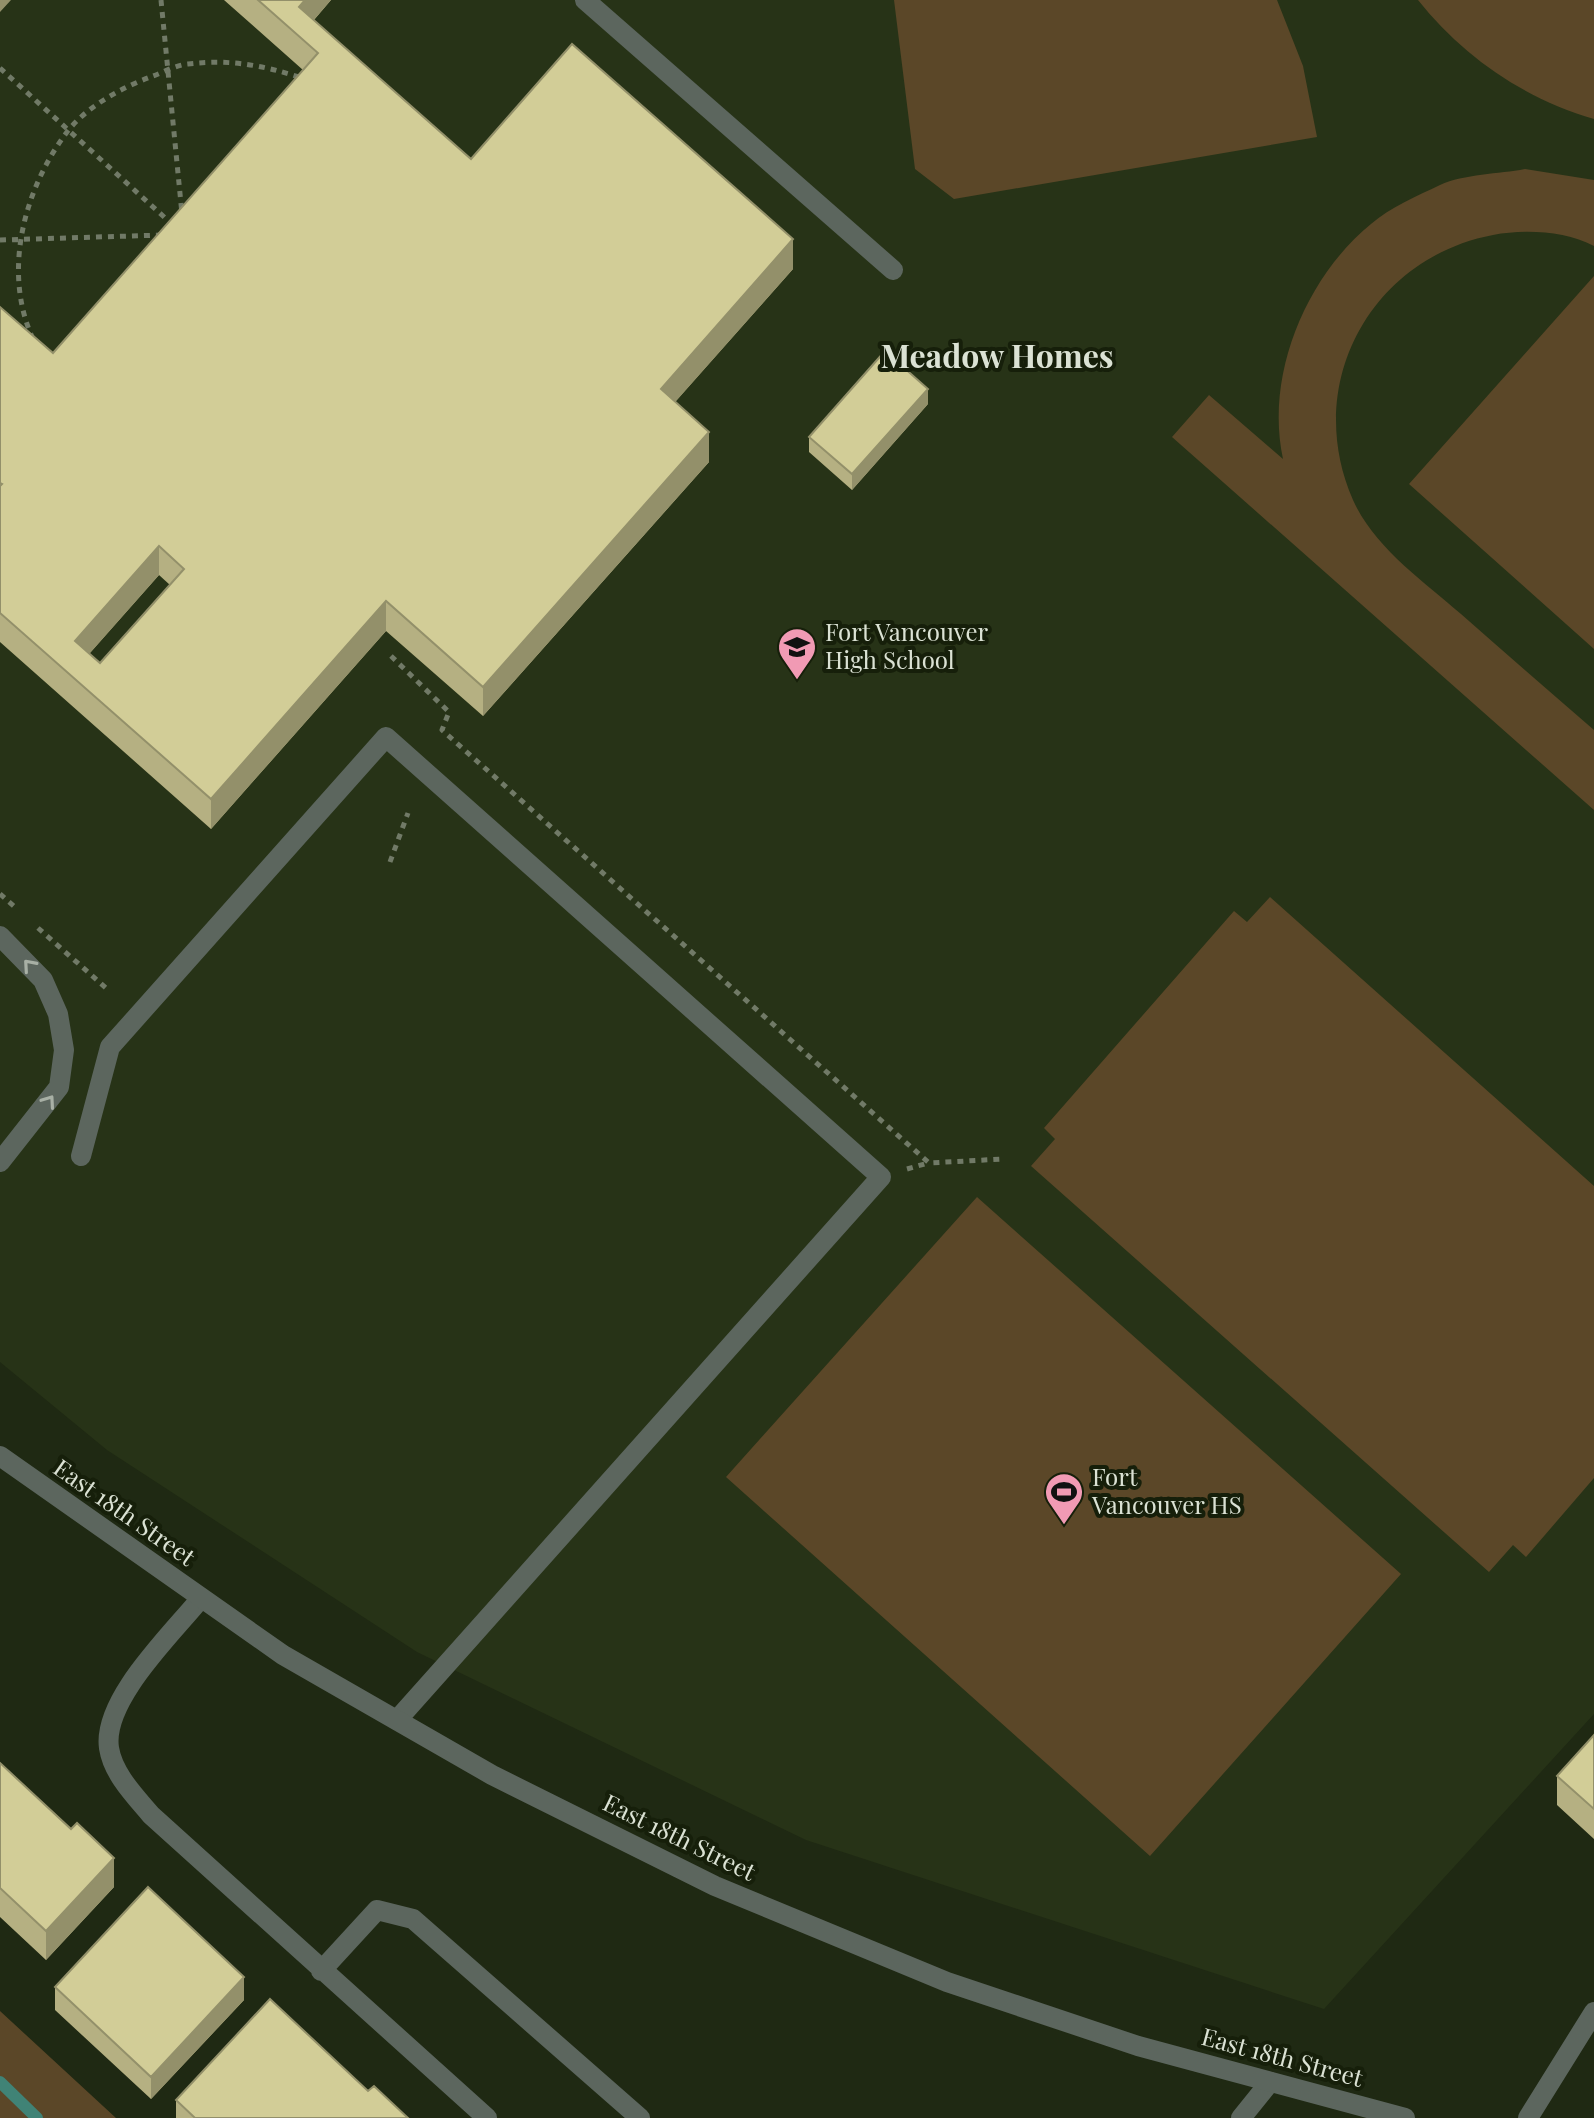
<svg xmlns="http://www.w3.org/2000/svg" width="1594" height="2118" font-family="'Playfair Display',serif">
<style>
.built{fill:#273317}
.grass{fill:#5b4728}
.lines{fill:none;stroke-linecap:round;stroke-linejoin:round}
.stream{stroke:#408376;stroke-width:12}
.path{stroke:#717a67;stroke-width:5;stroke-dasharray:6 6;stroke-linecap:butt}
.service{stroke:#5c665e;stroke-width:20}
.tertiary{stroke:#5c665e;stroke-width:20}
.wall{fill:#b5b082;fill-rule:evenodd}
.shaded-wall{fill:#93906a}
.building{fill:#d2cd97;stroke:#93906a;stroke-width:2;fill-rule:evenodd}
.oneway{stroke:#a8b0a5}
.labels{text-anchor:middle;stroke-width:8;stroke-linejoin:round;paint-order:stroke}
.poi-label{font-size:24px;fill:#dbe2d4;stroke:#161f0a;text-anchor:start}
.street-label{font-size:24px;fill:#dbe2d4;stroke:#161f0a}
.district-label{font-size:32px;font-weight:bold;fill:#dbe2d4;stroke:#161f0a}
</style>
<rect width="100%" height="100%" fill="#1f2913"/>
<path class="built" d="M 0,0 L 1594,0 L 1594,1714 L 1324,2009 L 806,1840 L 417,1652 L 107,1450 L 0,1362 Z"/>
<path class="grass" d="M 894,0 L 1277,0 L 1303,66 L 1317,137 L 954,199 L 915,169 Z
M 1418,0 L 1594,0 L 1594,119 C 1525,99 1463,57 1418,0 Z
M 1525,169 L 1594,180 L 1594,246 C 1565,231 1525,229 1493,235 C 1371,258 1302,384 1353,500 C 1374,547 1423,581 1461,614 C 1505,653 1550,692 1594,730 L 1594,810 L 1172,437 L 1209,395 L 1283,459 C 1265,376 1305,278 1371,224 C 1389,208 1419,195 1440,185 C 1464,174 1499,174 1525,169 Z
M 1594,276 L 1594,649 L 1409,484 Z
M 1270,897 L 1594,1186 L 1594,1478 L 1526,1557 L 1513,1545 L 1489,1572 L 1031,1166 L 1055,1139 L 1044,1128 L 1234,911 L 1247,922 Z
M 977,1197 L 1401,1574 L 1150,1856 L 726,1477 Z
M 0,2011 L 116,2118 L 117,2118 L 0,2118 Z"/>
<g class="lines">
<path class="stream" d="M 0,2082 L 37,2118"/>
<path class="path" d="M 161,0 L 182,214
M 0,68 L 174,226
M 0,240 L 163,235
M 33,339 C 2,272 24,189 67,132 C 87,106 123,87 153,76 C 164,72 176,65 188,64 C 230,59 262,65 302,78
M 391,656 L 449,712 L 442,730 L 929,1163 L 1003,1159
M 390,862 L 408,813
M 0,894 L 16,908
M 38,928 L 106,988
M 907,1169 L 928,1163"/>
<path class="service" d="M 585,0 L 893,270
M 0,936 L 43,980 L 58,1014 L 64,1050 L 59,1087 L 0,1162
M 81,1156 L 110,1047 L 386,737 L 881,1177 L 397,1720
M 201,1598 C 172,1634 102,1700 109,1748 C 113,1774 135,1796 151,1815 L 487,2118
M 321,1971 L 377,1910 L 413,1919 L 640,2118
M 1241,2118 L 1270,2082
M 1528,2118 L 1594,2012"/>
<path class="tertiary" d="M 0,1456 L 283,1655 L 492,1775 L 715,1886 L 947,1982 L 1138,2046 L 1405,2118"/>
</g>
<path class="wall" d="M 224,0 L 331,0 L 314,20 L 471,159 L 793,269 L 675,402 L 709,462 L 483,716 L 386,631 L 211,829 L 0,642 L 0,307 L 53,353 L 303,70 ZM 159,575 L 170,585 L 100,663 L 89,654 Z
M 928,404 L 852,490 L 809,452 L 809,437 Z
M 1594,1735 L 1594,1839 L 1557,1805 L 1557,1776 Z
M 0,1763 L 114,1887 L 46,1960 L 0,1917 Z
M 55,1987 L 244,2000 L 151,2099 L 55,2010 Z
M 368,2091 L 408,2118 L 176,2118 L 176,2100 Z"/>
<path class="shaded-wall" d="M 0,0 L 11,0 L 0,12 Z
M 305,0 L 331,0 L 299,37 L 299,7 Z
M 793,239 L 793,269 L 661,418 L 661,389 Z
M 928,389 L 928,404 L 852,490 L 852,474 Z
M 709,432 L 709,462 L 483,716 L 483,687 Z
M 159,546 L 159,575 L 75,670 L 75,641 Z
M 386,601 L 386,631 L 211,829 L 211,799 Z
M 114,1858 L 114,1887 L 46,1960 L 46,1931 Z
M 244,1977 L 244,2000 L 151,2099 L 151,2077 Z"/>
<path class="building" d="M 258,0 L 305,0 L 299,7 L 471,159 L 572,44 L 793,239 L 661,389 L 709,432 L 483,687 L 386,601 L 211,799 L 0,613 L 0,486 L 2,484 L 0,483 L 0,307 L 53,353 L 318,53 ZM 159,546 L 184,569 L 100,663 L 75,641 Z
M 885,351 L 928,389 L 852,474 L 809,437 Z
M 1594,1735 L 1594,1809 L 1557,1776 Z
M 0,1763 L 71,1829 L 77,1823 L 114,1858 L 46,1931 L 0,1888 Z
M 148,1887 L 244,1977 L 151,2077 L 55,1987 Z
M 270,1999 L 368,2091 L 374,2086 L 408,2118 L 195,2118 L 176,2100 Z"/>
<defs><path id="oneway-chevron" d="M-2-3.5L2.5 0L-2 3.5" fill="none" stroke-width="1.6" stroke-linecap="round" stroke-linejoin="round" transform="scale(2)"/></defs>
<g class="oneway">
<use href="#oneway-chevron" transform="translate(29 965) rotate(-131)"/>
<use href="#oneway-chevron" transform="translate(49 1101) rotate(-55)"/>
</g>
<defs>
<g id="school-pin" transform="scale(2)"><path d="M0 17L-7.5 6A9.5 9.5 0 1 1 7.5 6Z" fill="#f19ab4" stroke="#161f0a"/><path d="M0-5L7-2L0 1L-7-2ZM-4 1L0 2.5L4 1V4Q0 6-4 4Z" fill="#111"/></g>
<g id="stadium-pin" transform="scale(2)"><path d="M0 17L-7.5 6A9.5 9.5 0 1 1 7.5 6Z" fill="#f19ab4" stroke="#161f0a"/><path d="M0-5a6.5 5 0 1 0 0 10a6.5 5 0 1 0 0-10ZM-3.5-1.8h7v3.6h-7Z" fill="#111"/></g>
</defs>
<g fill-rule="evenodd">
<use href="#school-pin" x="797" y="647"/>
<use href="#stadium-pin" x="1064" y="1492"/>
</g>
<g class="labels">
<g class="poi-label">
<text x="825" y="641">Fort Vancouver<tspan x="825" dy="28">High School</tspan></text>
<text x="1092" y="1486">Fort<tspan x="1092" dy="28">Vancouver HS</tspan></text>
</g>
<g class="street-label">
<text transform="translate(124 1513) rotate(35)" y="8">East 18th Street</text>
<text transform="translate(679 1838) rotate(26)" y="8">East 18th Street</text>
<text transform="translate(1282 2058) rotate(15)" y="8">East 18th Street</text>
</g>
<g class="district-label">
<text x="997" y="368">Meadow Homes</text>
</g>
</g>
</svg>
